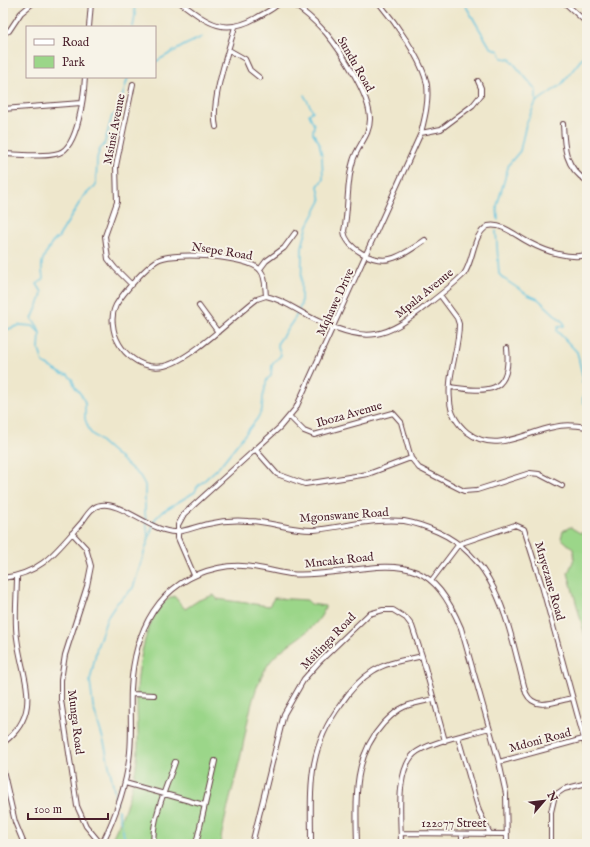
<svg xmlns="http://www.w3.org/2000/svg" width="590" height="847" font-family="'IM FELL English',serif">
<style>
.green{fill:#9bd689;stroke:#727a5a}
.lines{fill:none;stroke-linecap:round;stroke-linejoin:round}
.stream{stroke:#61c3df;stroke-width:1.5}
.river{stroke:#61c3df;stroke-width:10}
.street-casing{stroke:#633d43;stroke-width:6}
.street{stroke:#fff;stroke-width:4}
.labels{text-anchor:middle;stroke-width:4;stroke-linejoin:round;paint-order:stroke}
.street-label{font-size:12px;fill:#4a1f2b;stroke:#f7f3e8}
</style>
<rect width="100%" height="100%" fill="#f7f3e8"/>
<filter id="ink" filterUnits="userSpaceOnUse"><feTurbulence type="fractalNoise" baseFrequency=".025" numOctaves="2"/><feDisplacementMap in="SourceGraphic" scale="8" xChannelSelector="R" yChannelSelector="G"/><feConvolveMatrix kernelMatrix="1 2 1 2 8 2 1 2 1" color-interpolation-filters="sRGB"/></filter>
<filter id="wash" filterUnits="userSpaceOnUse"><feTurbulence type="fractalNoise" baseFrequency=".012" numOctaves="4" result="noise"/><feDisplacementMap in="SourceGraphic" scale="16" xChannelSelector="R" yChannelSelector="G"/><feGaussianBlur stdDeviation="0.9" result="paint"/><feColorMatrix in="noise" values="0 0 0 0 0 0 0 0 0 0 0 0 0 0 0 0 0 1.4 0 .05"/><feComposite in="paint" operator="in"/></filter>
<g filter="url(#wash)">
<rect width="100%" height="100%" fill="#eee7cc"/>
<path class="green" d="M 570,527 L 580,533 L 587,531 L 587,643 L 568,573 L 574,559 L 573,549 L 561,538 L 563,531 Z
M 214,595 L 217,599 L 269,606 L 274,598 L 307,600 L 311,604 L 325,606 L 325,608 C 315,634 286,641 270,662 C 252,686 247,727 241,755 C 234,785 225,814 220,844 L 109,844 C 123,818 133,790 137,760 C 140,737 136,713 137,690 C 138,665 147,606 174,596 L 185,609 L 199,600 Z"/>
<g class="lines">
<path class="stream" d="M 464,3 L 490,47 L 499,51 L 502,58 L 510,59 L 536,90 L 536,102 L 526,124 L 520,151 L 509,164 L 497,206 L 498,220
M 133,27 L 135,15 L 134,3
M 155,62 L 185,45 L 202,37
M 536,102 L 561,85 L 587,52
M 496,231 L 499,274 L 504,279 L 528,295 L 538,299 L 564,323 L 564,326 L 558,327 L 557,331 L 577,352 L 583,378 L 582,383
M 3,331 L 20,325 L 33,326 L 40,333 L 39,349 L 43,363 L 62,374 L 68,375 L 72,379 L 75,387 L 82,396 L 85,403 L 85,419 L 90,432 L 140,476 L 145,485 L 145,513 L 148,536
M 40,333 L 38,327 L 32,319 L 41,298 L 42,292 L 37,284 L 43,280 C 42,265 39,264 48,250 C 51,245 52,241 58,238 L 83,197 L 96,185 L 97,158 L 100,149 L 104,145 L 112,116 L 118,112 L 128,77
M 586,386 L 587,390
M 117,804 L 105,746 L 93,706 L 90,681 L 97,647 L 107,618 L 117,603 L 133,588 L 155,519 L 163,511 L 195,492 L 197,487 L 219,467 L 257,419 L 262,410 L 263,397 L 267,379 L 271,376 L 272,365 L 281,355 L 277,344 L 295,318 L 301,305 L 302,247 L 308,225 L 321,201 L 318,186 L 323,179 L 322,156 L 319,142 L 313,133 L 314,125 L 309,114 L 313,111 L 304,95
M 118,810 L 126,844"/>
<path class="river" d="M 587,398 L 587,400"/>
</g>
</g>
<g filter="url(#ink)">
<g class="lines">
<g class="street-casing">
<path id="street" d="M 181,3 C 208,23 224,36 256,18 C 264,13 273,10 279,3
M 291,3 C 304,11 316,22 326,33 C 341,51 370,95 370,119 C 370,136 357,146 353,161 C 346,183 349,208 344,231 C 346,248 373,263 390,259 C 403,256 415,247 425,240
M 565,3 L 587,23
M 89,27 L 91,3
M 3,33 L 9,31 L 21,13 L 33,3
M 229,50 L 245,59 L 250,70 L 260,78
M 3,109 L 81,103
M 563,124 C 564,147 565,168 587,181
M 216,127 C 210,104 228,51 235,27
M 421,133 L 441,129 L 473,105 L 481,95 L 481,88 L 478,81
M 3,154 C 20,154 42,158 59,153 C 78,147 84,95 85,77
M 260,269 L 266,261 L 284,248 L 295,233
M 132,285 L 115,268 L 108,259 L 105,236 L 117,202 L 116,166 L 133,84
M 440,295 L 457,318 L 459,324 C 459,350 447,375 450,400 C 450,412 457,424 467,432 C 495,454 523,433 554,427 C 564,424 576,425 587,427
M 266,296 C 265,288 266,276 260,270 C 248,256 177,252 160,259 C 148,264 123,293 116,305 C 113,311 112,319 113,325 C 114,338 122,351 132,358 C 141,365 153,368 164,366 C 191,360 233,317 257,299 L 266,296 C 285,300 300,313 318,321 C 369,343 385,339 427,305 C 440,295 453,285 464,274 C 474,260 472,235 488,226 C 504,223 517,237 530,243 C 547,252 569,259 587,255
M 199,306 L 218,332
M 450,387 C 486,392 512,396 507,348
M 290,417 L 304,431 L 314,435 L 393,413 L 401,422 L 411,458
M 255,449 L 277,474 L 305,484 L 368,474 L 411,458 L 419,468 L 464,491 L 477,490 L 530,473 L 539,474 L 562,486
M 72,533 L 86,548 L 91,566 L 87,586 L 65,655 L 61,680 L 61,700 L 77,806 L 86,826 L 101,844
M 194,575 L 178,538 L 178,525 L 184,514 L 280,427 L 296,408 L 421,133 C 425,117 429,101 427,85 C 423,61 395,22 379,3
M 3,578 C 43,573 57,550 82,522 C 87,515 92,506 101,505 C 120,501 153,533 176,532 C 187,531 197,526 208,524 C 221,521 235,520 248,521 C 270,521 292,531 314,530 C 344,527 373,518 404,521 C 416,523 427,527 438,532 C 501,560 510,635 526,693 C 535,712 556,701 572,698
M 431,581 L 459,544 L 515,525 L 524,529 L 542,586 L 587,750
M 131,694 L 154,695
M 458,737 L 479,811 L 490,834
M 3,743 C 44,712 22,679 17,638 C 14,618 17,596 17,576
M 499,762 L 587,738
M 3,770 L 15,822 L 24,844
M 125,783 L 204,805
M 401,833 L 507,834
M 462,834 L 462,844
M 102,844 C 116,815 127,785 130,752 C 132,731 130,710 131,689 C 134,631 158,581 218,568 C 246,562 264,570 290,574 C 308,576 326,573 344,571 C 408,561 434,564 461,628 L 499,762 L 506,794 L 507,844
M 154,844 C 150,823 168,783 175,762
M 196,844 L 215,761
M 252,844 L 284,714 L 304,679 L 320,661 L 369,614 L 383,610 L 393,610 L 406,618 L 412,626 L 422,656 L 445,741
M 311,844 C 311,789 306,751 341,704 C 349,692 360,679 373,671 C 387,662 406,660 422,656
M 357,844 C 356,802 352,758 383,724 C 389,718 395,711 404,707 C 413,703 424,701 434,699
M 401,844 C 401,820 395,772 414,754 C 427,742 471,734 489,728
M 551,844 L 551,812 L 555,795 L 564,789 L 587,783"/>
</g>
<use href="#street" class="street"/>
</g>
</g>
<g class="labels">
<g class="street-label">
<text transform="translate(356 64) rotate(60)" y="4">Sundu Road</text>
<text transform="translate(114 129) rotate(-79)" y="4">Msinsi Avenue</text>
<text transform="translate(222 251) rotate(9)" y="4">Nsepe Road</text>
<text transform="translate(424 293) rotate(-39)" y="4">Mpala Avenue</text>
<text transform="translate(335 302) rotate(-65)" y="4">Mqhawe Drive</text>
<text transform="translate(349 414) rotate(-16)" y="4">Iboza Avenue</text>
<text transform="translate(344 515) rotate(-4)" y="4">Mgonswane Road</text>
<text transform="translate(339 560) rotate(-6)" y="4">Mncaka Road</text>
<text transform="translate(550 581) rotate(74)" y="4">Mnyezane Road</text>
<text transform="translate(328 641) rotate(-46)" y="4">Msilinga Road</text>
<text transform="translate(76 722) rotate(83)" y="4">Munga Road</text>
<text transform="translate(540 740) rotate(-15)" y="4">Mdoni Road</text>
<text x="454" y="827">122077 Street</text>
</g>
</g>
<rect width="590" height="847" fill="none" stroke="#f7f3e8" stroke-width="16"/>
<rect x="26" y="26" width="130" height="52" fill="#f7f3e8" stroke="#b29e9c"/>
<rect x="34" y="39" width="20" height="6" fill="#ffffff" stroke="#b29e9c"/>
<text x="62" y="46" font-size="12" fill="#4a1f2b">Road</text>
<rect x="34" y="56" width="20" height="12" fill="#9bd689" stroke="#b29e9c"/>
<text x="62" y="66" font-size="12" fill="#4a1f2b">Park</text>
<g transform="translate(544 801) rotate(62)" stroke="#f7f3e8" stroke-width="3" paint-order="stroke">
<path d="M0-3L7 15L0 10L-7 15Z" fill="#4a1f2b"/>
<text y="-6" font-size="11" font-weight="bold" text-anchor="middle" fill="#4a1f2b">N</text>
</g>
<path d="M28 813v6h80v-6" fill="none" stroke="#4a1f2b" stroke-width="2"/>
<text x="34" y="813" font-size="12" fill="#4a1f2b" stroke="#f7f3e8" stroke-width="3" paint-order="stroke">100 m</text>
</svg>
